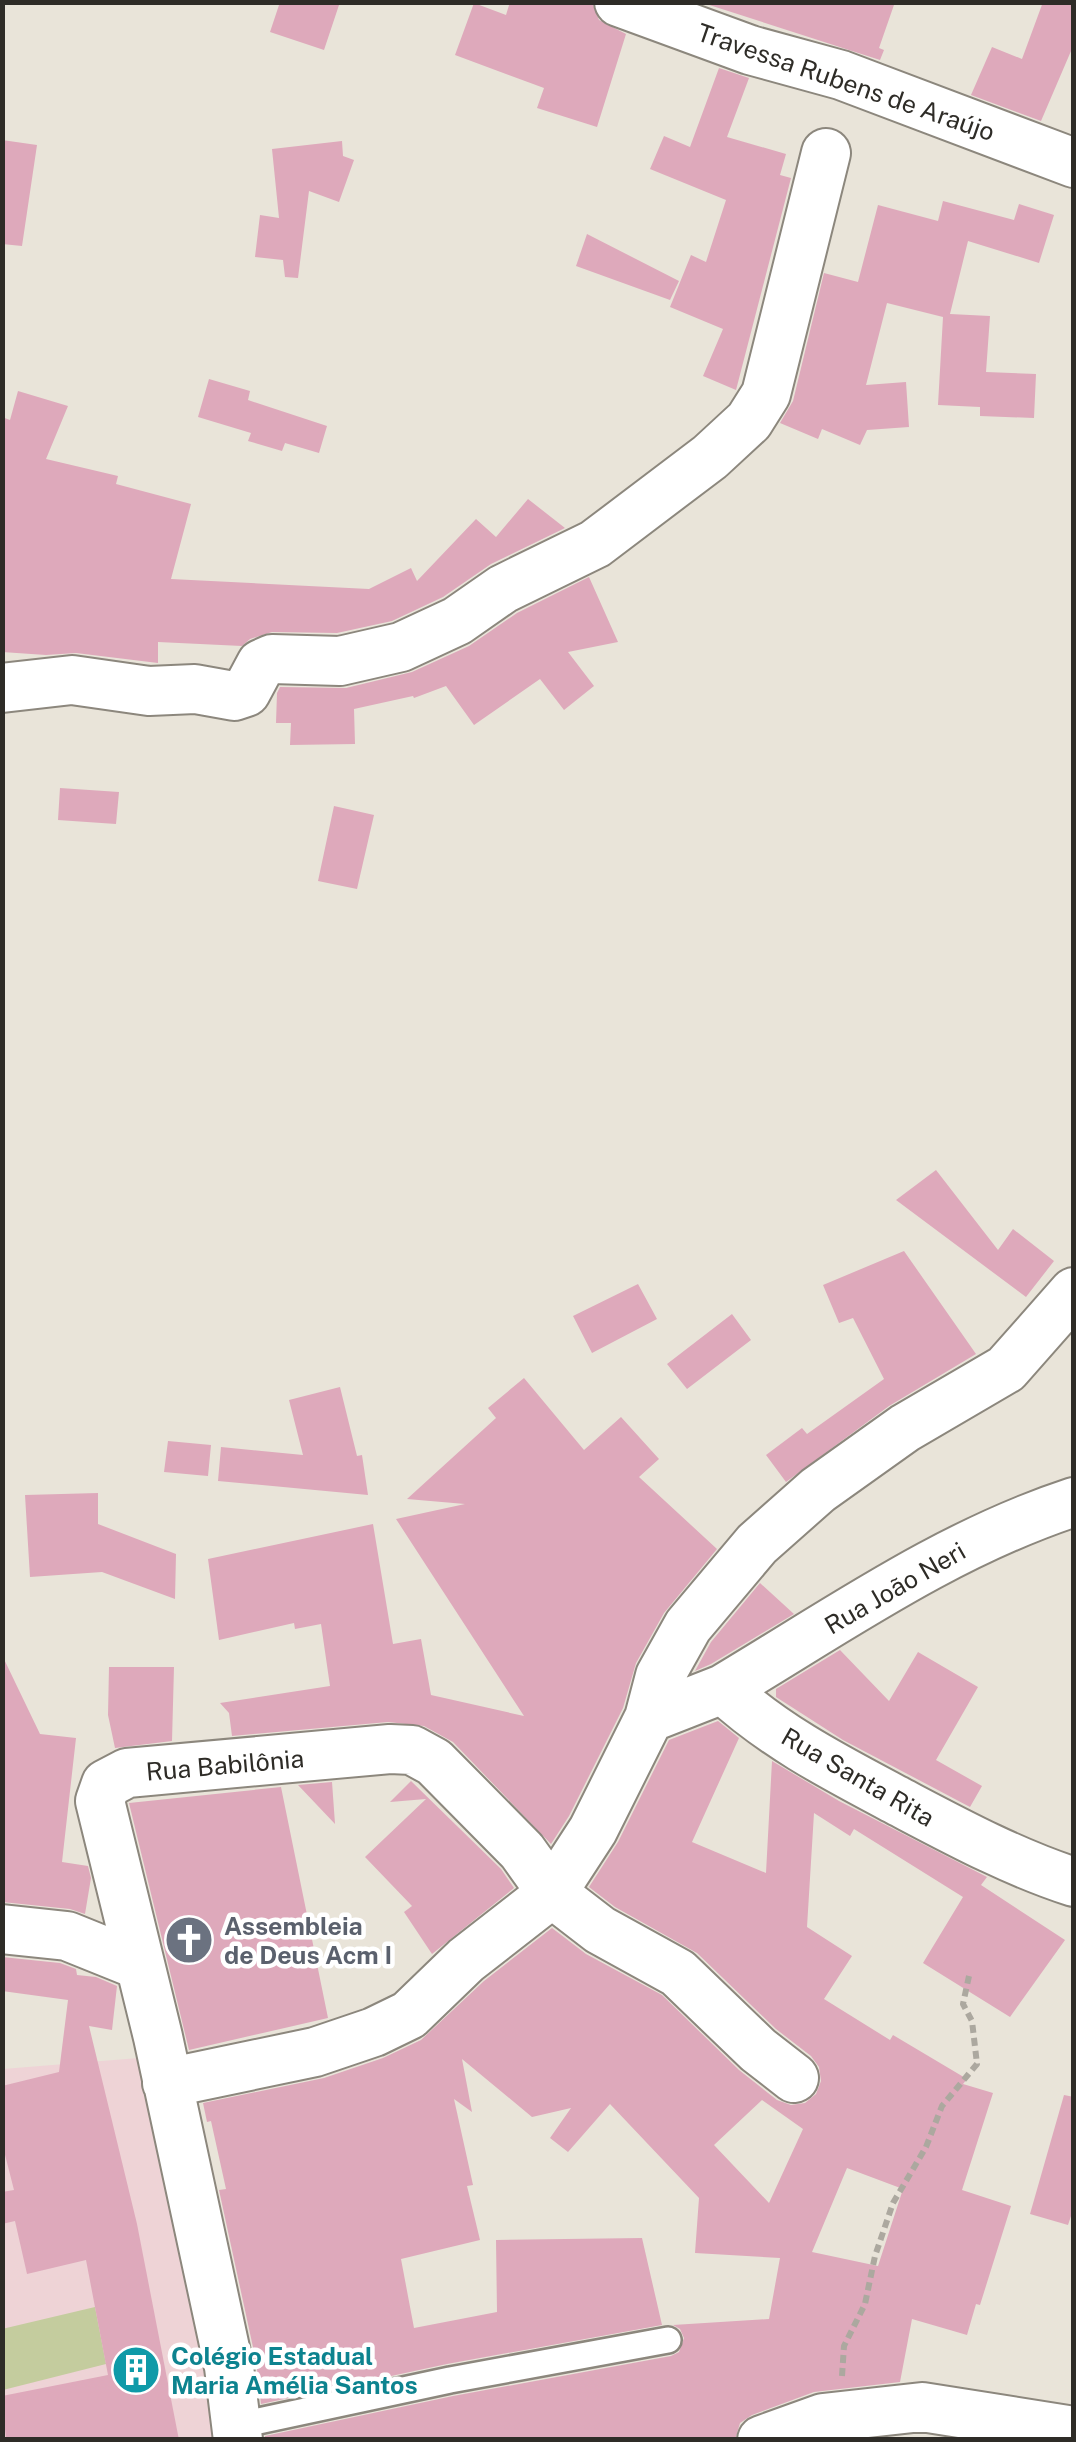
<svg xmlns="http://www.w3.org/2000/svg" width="1076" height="2442" font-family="'Public Sans',sans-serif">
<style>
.education{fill:#eed3d6}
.green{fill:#c4cc9e}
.building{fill:#dea9bb;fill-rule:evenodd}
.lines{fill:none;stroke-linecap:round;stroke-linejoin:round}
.service-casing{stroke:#8c877d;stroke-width:30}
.minor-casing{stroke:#8c877d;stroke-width:52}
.path{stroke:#aca89f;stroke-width:6;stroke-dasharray:8 5;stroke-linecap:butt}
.service{stroke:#fff;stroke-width:25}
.minor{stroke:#fff;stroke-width:48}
.labels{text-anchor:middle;stroke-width:9;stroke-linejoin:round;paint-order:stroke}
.street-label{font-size:25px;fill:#2e2c27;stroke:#fff}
.worship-label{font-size:25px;font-weight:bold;fill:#5b616d;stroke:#fff;text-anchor:start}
.culture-label{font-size:25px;font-weight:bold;fill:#0d838f;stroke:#fff;text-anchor:start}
</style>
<rect width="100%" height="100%" fill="#e9e4d9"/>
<path class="education" d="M 151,2057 L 230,2439 L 3,2440 L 3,2069 Z"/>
<path class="green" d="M 95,2307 L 106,2364 L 3,2390 L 2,2329 Z"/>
<path class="building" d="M 280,2 L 340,2 L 324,50 L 270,32 Z
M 510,2 L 592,2 L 599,20 L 626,34 L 597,127 L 537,108 L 544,88 L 455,55 L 474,3 L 506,15 Z
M 700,2 L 895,2 L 879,48 L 884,50 L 880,60 Z
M 1043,2 L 1074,2 L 1074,44 L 1041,121 L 971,95 L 992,47 L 1022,59 Z
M 719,68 L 749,78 L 727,137 L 786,154 L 780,175 L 791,178 L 736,390 L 703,376 L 723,329 L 670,307 L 691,255 L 706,262 L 726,200 L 650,169 L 664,136 L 690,147 Z
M 2,140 L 37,145 L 22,246 L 2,244 Z
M 342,141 L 343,156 L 354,160 L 339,202 L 309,191 L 298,278 L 285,277 L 283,260 L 255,257 L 260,215 L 279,218 L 272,149 Z
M 943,201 L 1014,220 L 1019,204 L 1054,215 L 1039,263 L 968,241 L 950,314 L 990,316 L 986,372 L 1036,374 L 1034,418 L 980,416 L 980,407 L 938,405 L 943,317 L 887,303 L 866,385 L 906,382 L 909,427 L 867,430 L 860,445 L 822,429 L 818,439 L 780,423 L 793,401 L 824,273 L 858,282 L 878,205 L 938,221 Z
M 587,234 L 679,281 L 670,300 L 576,266 Z
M 209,379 L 250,391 L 248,400 L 327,426 L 319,453 L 285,443 L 282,451 L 248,441 L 251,433 L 198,417 Z
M 18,391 L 68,406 L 46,459 L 118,476 L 116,484 L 191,504 L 171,579 L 369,589 L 411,568 L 417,581 L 476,519 L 496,537 L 528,499 L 565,528 L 491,564 L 443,597 L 392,621 L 337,633 L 272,632 L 250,639 L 242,646 L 158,642 L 158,663 L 76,653 L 46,655 L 2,652 L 2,417 L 10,420 Z
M 589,577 L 618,642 L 568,652 L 594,686 L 564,710 L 540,679 L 474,725 L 446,686 L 414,698 L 413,696 L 354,709 L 355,744 L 290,745 L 291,723 L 276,723 L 277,693 L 280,687 L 346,688 L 412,672 L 469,646 L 517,613 Z
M 60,788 L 119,792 L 116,824 L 58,820 Z
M 334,806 L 374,815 L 357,889 L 318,881 Z
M 936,1170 L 998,1250 L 1013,1229 L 1054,1261 L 1026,1297 L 896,1200 Z
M 904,1251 L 976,1354 L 889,1406 L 786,1482 L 766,1455 L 802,1428 L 807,1434 L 884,1379 L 853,1318 L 839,1323 L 823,1285 Z
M 638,1284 L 657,1319 L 592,1353 L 573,1316 Z
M 732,1314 L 751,1340 L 687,1389 L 667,1364 Z
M 524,1378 L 584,1450 L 621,1417 L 659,1459 L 639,1477 L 717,1549 L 664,1613 L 636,1663 L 623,1708 L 569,1816 L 551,1844 L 453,1742 L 424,1726 L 388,1722 L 232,1736 L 229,1713 L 220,1703 L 330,1686 L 321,1624 L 295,1629 L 294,1623 L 219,1640 L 208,1559 L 373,1524 L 393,1644 L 421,1639 L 431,1695 L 524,1716 L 396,1519 L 465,1504 L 407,1499 L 496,1418 L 488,1408 Z
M 340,1387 L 357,1456 L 362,1455 L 368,1495 L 218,1481 L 221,1447 L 303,1455 L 289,1400 Z
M 168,1441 L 211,1445 L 208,1476 L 164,1472 Z
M 98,1493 L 98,1524 L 176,1554 L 175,1599 L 102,1572 L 30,1577 L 25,1495 Z
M 760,1583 L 794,1614 L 711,1664 L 695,1671 L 711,1642 Z
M 840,1650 L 889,1701 L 918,1652 L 978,1687 L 936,1760 L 982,1786 L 970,1807 L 843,1740 L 776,1697 L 776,1689 Z
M 2,1655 L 40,1734 L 76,1738 L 62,1862 L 88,1866 L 91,1878 L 85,1914 L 70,1909 L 2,1902 Z
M 109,1667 L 174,1667 L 172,1741 L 115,1748 L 108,1715 Z
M 718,1721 L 739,1738 L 692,1842 L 766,1873 L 772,1761 L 839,1801 L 987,1877 L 981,1885 L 1065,1940 L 1010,2017 L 923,1963 L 963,1897 L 854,1829 L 850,1836 L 814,1813 L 807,1927 L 852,1956 L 824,1999 L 890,2040 L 893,2035 L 967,2079 L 963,2084 L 993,2093 L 962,2190 L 1011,2206 L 980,2305 L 976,2304 L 967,2335 L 912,2319 L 900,2382 L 814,2392 L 752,2415 L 740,2423 L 735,2440 L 265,2440 L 265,2436 L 453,2396 L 671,2356 L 679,2352 L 684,2338 L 680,2329 L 673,2325 L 769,2319 L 780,2258 L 695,2253 L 699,2198 L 610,2104 L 568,2152 L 550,2138 L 571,2108 L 532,2117 L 462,2059 L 472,2112 L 454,2099 L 473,2185 L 467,2186 L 480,2240 L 401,2259 L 414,2328 L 497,2312 L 496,2240 L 642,2238 L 662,2325 L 447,2364 L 261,2404 L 256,2361 L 219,2190 L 226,2189 L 211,2121 L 207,2122 L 203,2103 L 324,2078 L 383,2058 L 421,2040 L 484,1981 L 552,1928 L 586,1954 L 662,1995 L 739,2070 L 777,2100 L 791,2105 L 805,2103 L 816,2094 L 821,2081 L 819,2067 L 811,2056 L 776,2029 L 697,1953 L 615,1907 L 589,1887 L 618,1842 L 669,1740 ZM 762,2100 L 803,2129 L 769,2203 L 714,2145 ZM 847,2168 L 903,2189 L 878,2266 L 812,2252 Z
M 411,1781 L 501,1869 L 514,1888 L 432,1954 L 404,1912 L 412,1906 L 365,1857 L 426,1799 L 390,1802 Z
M 332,1782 L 335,1824 L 298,1785 Z
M 281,1787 L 328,2018 L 189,2050 L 129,1803 Z
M 2,1957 L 60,1963 L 76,1969 L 77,1975 L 96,1977 L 117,1986 L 112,2030 L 89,2026 L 137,2224 L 179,2440 L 6,2440 L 2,2396 L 108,2375 L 86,2260 L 27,2274 L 15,2221 L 2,2224 L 2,2192 L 14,2190 L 2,2143 L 2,2086 L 59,2072 L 68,2000 L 2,1991 Z
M 1064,2095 L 1074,2097 L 1074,2207 L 1068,2225 L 1030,2214 Z"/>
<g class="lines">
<g class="service-casing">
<path id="service" d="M 235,2426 L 450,2380 L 668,2340"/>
</g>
<g class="minor-casing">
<path id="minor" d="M 619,2 L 750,50 L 841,75 L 1074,163
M 2,688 L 72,680 L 149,691 L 195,689 L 234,696 L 246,692 L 261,664 L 272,659 L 340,661 L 401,647 L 457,621 L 503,589 L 595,544 L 710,457 L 749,421 L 766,394 L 826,153
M 723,1689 C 837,1621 946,1544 1074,1502
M 649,1718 L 723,1689 C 775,1737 836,1768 898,1801 C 955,1831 1012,1862 1074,1882
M 2,1929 L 67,1936 L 139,1965
M 167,2083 L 315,2052 L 374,2032 L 409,2015 L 466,1960 L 552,1893 L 593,1830 L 649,1718 L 660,1676 L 688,1626 L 757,1544 L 818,1490 L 905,1428 L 1006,1369 L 1074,1292
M 238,2440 L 229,2367 L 158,2037 L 100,1801 L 106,1784 L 127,1773 L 390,1749 L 412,1750 L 434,1762 L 522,1851 L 552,1893 L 600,1930 L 678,1973 L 758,2050 L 794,2078
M 762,2440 L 823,2418 L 922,2407 L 1074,2431"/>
</g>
<path class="path" d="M 842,2376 L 844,2346 L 865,2304 L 875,2256 L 893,2203 L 926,2147 L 942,2106 L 977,2064 L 972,2021 L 963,2004 L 969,1976"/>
<use href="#service" class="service"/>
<use href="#minor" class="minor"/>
</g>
<defs>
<g id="church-disc" transform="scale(2.5)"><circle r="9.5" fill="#6b7280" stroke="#fff"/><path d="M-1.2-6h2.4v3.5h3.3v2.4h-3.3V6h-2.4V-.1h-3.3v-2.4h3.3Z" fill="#fff"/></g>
<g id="building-disc" transform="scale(2.5)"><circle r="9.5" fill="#0f9aa8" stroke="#fff"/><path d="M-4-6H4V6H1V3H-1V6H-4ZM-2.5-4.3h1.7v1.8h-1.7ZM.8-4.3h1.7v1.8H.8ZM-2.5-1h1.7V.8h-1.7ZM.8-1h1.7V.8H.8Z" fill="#fff"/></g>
</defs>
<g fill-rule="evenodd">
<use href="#church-disc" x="189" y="1940"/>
<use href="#building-disc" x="136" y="2370"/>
</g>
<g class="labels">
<g class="street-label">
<text transform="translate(846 82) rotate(19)" y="9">Travessa Rubens de Araújo</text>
<text transform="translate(895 1588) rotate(-30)" y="9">Rua João Neri</text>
<text transform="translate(225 1765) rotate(-5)" y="9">Rua Babilônia</text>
<text transform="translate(858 1777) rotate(30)" y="9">Rua Santa Rita</text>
</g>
<g class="worship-label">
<text x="224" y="1935">Assembleia<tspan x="224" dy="29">de Deus Acm I</tspan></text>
</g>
<g class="culture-label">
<text x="171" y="2365">Colégio Estadual<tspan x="171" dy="29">Maria Amélia Santos</tspan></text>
</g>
</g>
<rect width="1076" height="2442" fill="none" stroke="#2e2c27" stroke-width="10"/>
</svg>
